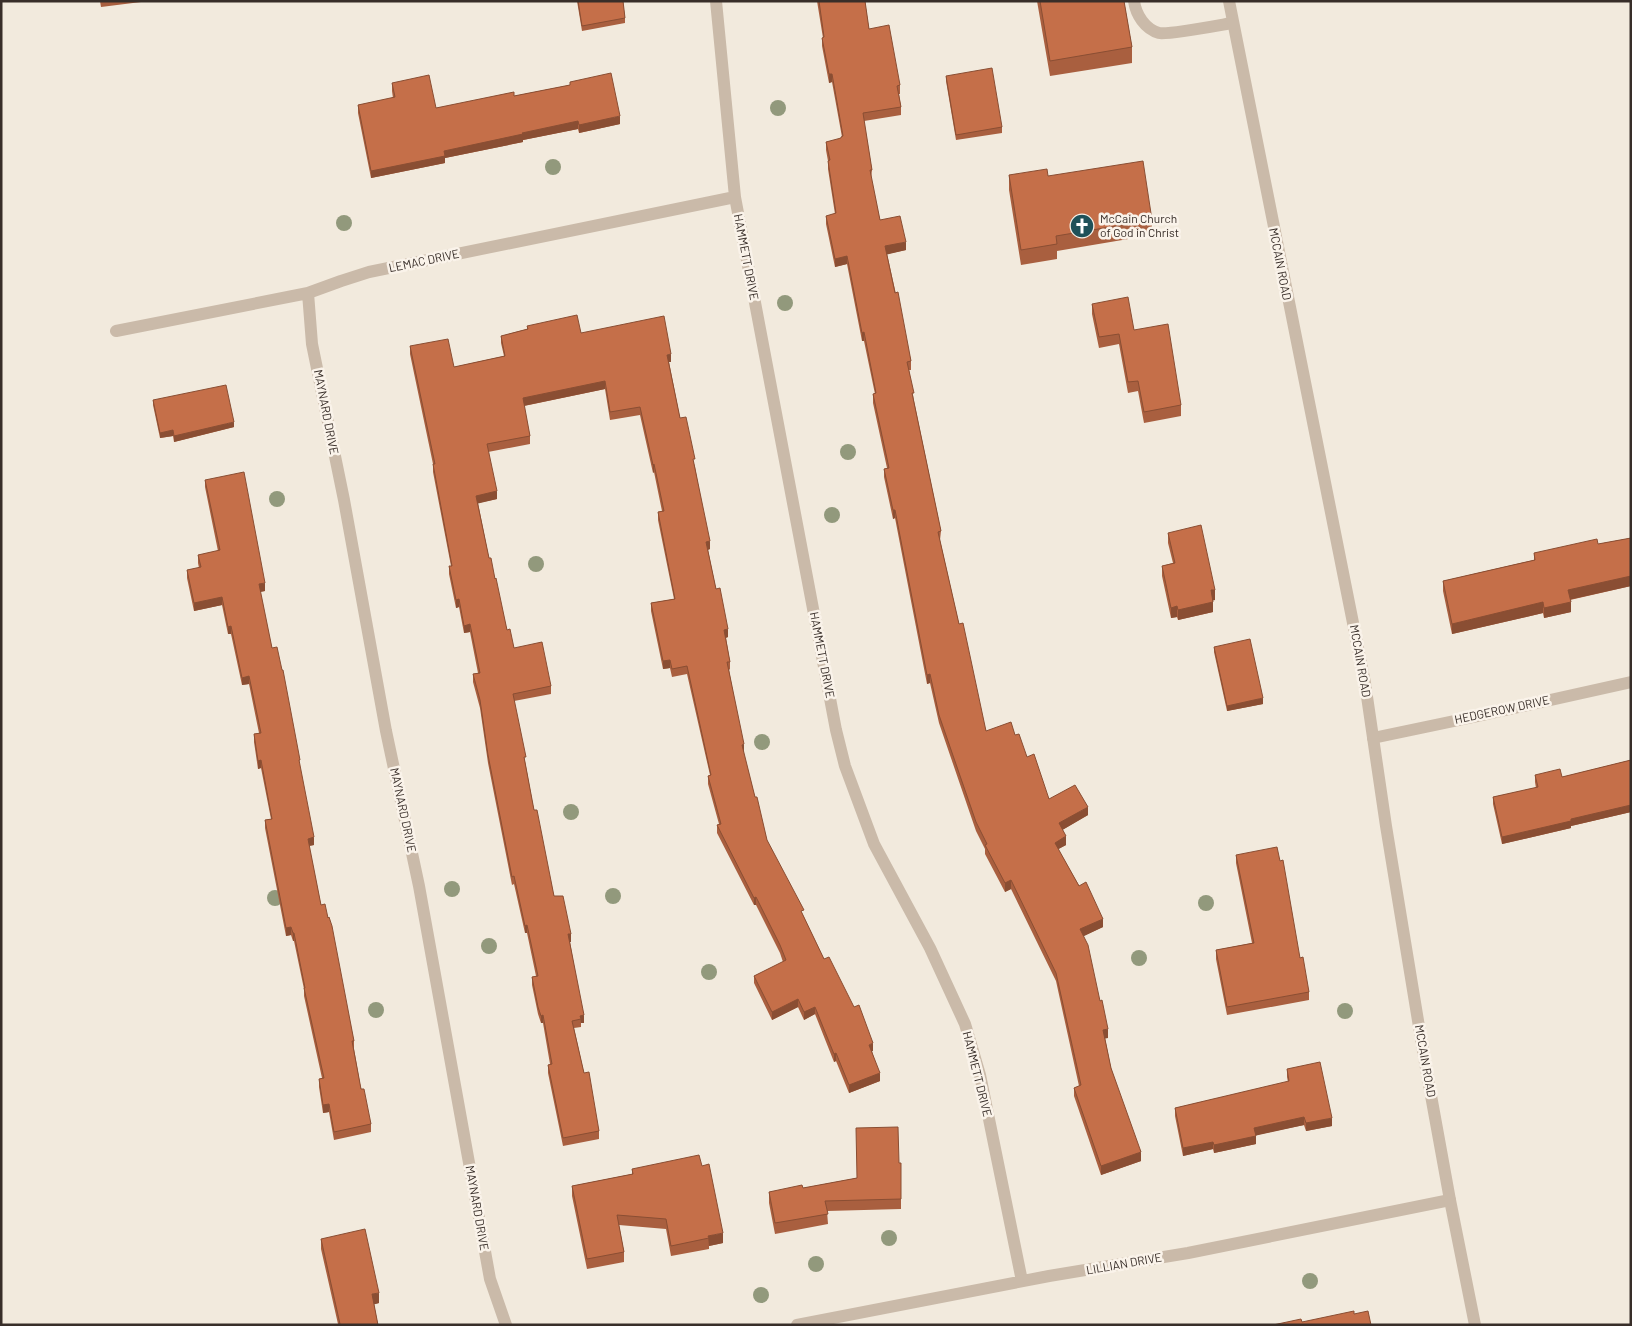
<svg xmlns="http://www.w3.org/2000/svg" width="1632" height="1326" font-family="Barlow,sans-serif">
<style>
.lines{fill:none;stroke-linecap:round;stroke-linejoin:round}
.service{stroke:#cabaa9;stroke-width:12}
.minor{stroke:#cabaa9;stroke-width:12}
.tertiary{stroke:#cabaa9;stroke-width:12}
.tree{fill:#92997c}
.wall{fill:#a95f3f}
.shaded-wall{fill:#8a4e33}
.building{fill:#c56f49;stroke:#8a4e33}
.labels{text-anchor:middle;stroke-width:5;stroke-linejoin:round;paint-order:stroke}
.poi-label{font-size:12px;fill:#382e29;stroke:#faf3ea;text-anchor:start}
.street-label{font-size:12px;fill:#382e29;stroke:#faf3ea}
</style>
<rect width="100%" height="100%" fill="#f2eadd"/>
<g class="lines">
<path class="service" d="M 1134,1 C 1136,15 1145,29 1159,33 C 1168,35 1220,25 1232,23"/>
<path class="minor" d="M 716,1 L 735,197 L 836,730 L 845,766 L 874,844 L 930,948 L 965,1024 L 980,1075 L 1022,1281
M 308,293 L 312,344 L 344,500 L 386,731 L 419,886 L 490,1279 L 506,1325
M 116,331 L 308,293 L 341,281 L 369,272 L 735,197
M 1373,738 L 1478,716 L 1631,682
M 797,1325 L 1049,1276 L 1188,1253 L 1450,1200"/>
<path class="tertiary" d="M 1229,1 L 1365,683 L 1386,826 L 1424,1057 L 1450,1200 L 1475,1325"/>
</g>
<g class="tree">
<circle cx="778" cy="108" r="8"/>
<circle cx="553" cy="167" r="8"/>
<circle cx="344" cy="223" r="8"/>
<circle cx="785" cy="303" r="8"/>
<circle cx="848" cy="452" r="8"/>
<circle cx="277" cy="499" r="8"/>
<circle cx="832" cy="515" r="8"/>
<circle cx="536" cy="564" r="8"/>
<circle cx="762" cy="742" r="8"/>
<circle cx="571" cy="812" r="8"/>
<circle cx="452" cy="889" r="8"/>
<circle cx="613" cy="896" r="8"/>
<circle cx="275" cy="898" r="8"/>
<circle cx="1206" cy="903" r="8"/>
<circle cx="489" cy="946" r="8"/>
<circle cx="1139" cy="958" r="8"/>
<circle cx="709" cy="972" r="8"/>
<circle cx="376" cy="1010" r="8"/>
<circle cx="1345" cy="1011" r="8"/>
<circle cx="889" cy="1238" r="8"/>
<circle cx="816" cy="1264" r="8"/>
<circle cx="1310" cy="1281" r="8"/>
<circle cx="761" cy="1295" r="8"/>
</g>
<path class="wall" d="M 100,1 L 149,1 L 101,7 Z
M 577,1 L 623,1 L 625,18 L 625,23 L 582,31 Z
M 817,1 L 865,1 L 869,29 L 900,85 L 900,94 L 899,94 L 901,107 L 901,115 L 864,121 L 872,170 L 871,178 L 880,220 L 906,250 L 887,254 L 911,361 L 911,370 L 909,370 L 914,401 L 941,531 L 940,540 L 959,624 L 986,731 L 1015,735 L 1049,799 L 1088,815 L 1062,830 L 1066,845 L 1058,849 L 1103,927 L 1083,936 L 1108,1038 L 1105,1038 L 1111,1068 L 1141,1161 L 1101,1175 L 1074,1096 L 1074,1088 L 1079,1086 L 1056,981 L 1011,889 L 1005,892 L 985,854 L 985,849 L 976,831 L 939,723 L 930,683 L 927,684 L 895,518 L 893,519 L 884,477 L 884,469 L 887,468 L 873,403 L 873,394 L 875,394 L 864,341 L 862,341 L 847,264 L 835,267 L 826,224 L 826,216 L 835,214 L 828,169 L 828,161 L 826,150 L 826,142 L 841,139 L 842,137 L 832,82 L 829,83 L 822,46 L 822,38 L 823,38 Z
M 1037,1 L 1124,1 L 1132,47 L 1132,63 L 1050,76 Z
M 946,76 L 1002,127 L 1002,133 L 956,140 L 946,81 Z
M 570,82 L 620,124 L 579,133 L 578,129 L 523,140 L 523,142 L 445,158 L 445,163 L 371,178 L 358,113 L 358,105 L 393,98 L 392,91 L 392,83 L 436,108 L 514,96 L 570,85 Z
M 1009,175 L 1048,176 L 1152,220 L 1152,235 L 1057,251 L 1057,259 L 1021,265 L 1009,190 Z
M 1092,304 L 1134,330 L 1181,405 L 1181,416 L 1144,423 L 1138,391 L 1128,393 L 1119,344 L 1099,348 L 1092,314 Z
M 527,326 L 581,333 L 671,362 L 669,362 L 680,418 L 695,467 L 710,549 L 708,550 L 716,589 L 728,637 L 726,638 L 730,662 L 730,669 L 729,670 L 744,752 L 743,752 L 755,797 L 767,840 L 824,959 L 873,1051 L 872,1051 L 880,1081 L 849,1093 L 836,1061 L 834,1062 L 815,1014 L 804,1020 L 798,1007 L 772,1020 L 754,983 L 754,976 L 783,962 L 780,953 L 756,905 L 754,905 L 717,833 L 717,825 L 719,824 L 708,784 L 708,776 L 710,775 L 687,674 L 672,677 L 670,668 L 663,669 L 651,611 L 651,603 L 674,599 L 658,520 L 658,512 L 662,511 L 654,472 L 653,473 L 640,415 L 610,420 L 605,389 L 524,406 L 530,436 L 530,444 L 488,452 L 497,499 L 478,503 L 489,558 L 495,579 L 507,630 L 514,648 L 551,686 L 551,694 L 514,701 L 534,810 L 554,896 L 571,942 L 570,942 L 584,1023 L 581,1023 L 581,1027 L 574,1028 L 584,1073 L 599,1131 L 599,1139 L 563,1146 L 548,1073 L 548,1065 L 550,1064 L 543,1023 L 541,1023 L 538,1014 L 532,985 L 532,977 L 536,976 L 527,933 L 525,933 L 514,884 L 512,885 L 488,763 L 480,708 L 473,682 L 473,674 L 478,673 L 470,632 L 464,633 L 459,607 L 456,608 L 449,574 L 449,566 L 451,566 L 433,472 L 433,464 L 410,354 L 410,346 L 454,367 L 504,356 L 501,343 L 501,336 L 527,329 Z
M 153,400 L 234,427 L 174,442 L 173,436 L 160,438 L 153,405 Z
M 205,480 L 265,591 L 260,592 L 272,648 L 300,768 L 314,845 L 309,846 L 321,905 L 328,918 L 354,1041 L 354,1049 L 361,1089 L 371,1124 L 371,1132 L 334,1140 L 329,1112 L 323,1113 L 319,1087 L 319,1079 L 322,1078 L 304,996 L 304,989 L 294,941 L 293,941 L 291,935 L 286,936 L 265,828 L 265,820 L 271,819 L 261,768 L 258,769 L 254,742 L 254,734 L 259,733 L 249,684 L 242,685 L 231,634 L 228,634 L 222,605 L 194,611 L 187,578 L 187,570 L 199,568 L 198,563 L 198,555 L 218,551 L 205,487 Z
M 1168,533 L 1215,600 L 1213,600 L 1213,612 L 1178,620 L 1177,617 L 1171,618 L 1162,576 L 1162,566 L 1173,563 L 1168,543 Z
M 1631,538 L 1631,586 L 1570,600 L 1571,612 L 1544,618 L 1543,613 L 1452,634 L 1443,591 L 1443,581 L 1534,560 L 1534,553 L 1598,544 Z
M 1214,647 L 1263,704 L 1227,711 L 1214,652 Z
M 1631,760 L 1631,812 L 1571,826 L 1571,828 L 1502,844 L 1493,804 L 1493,797 L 1536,788 L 1535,782 L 1535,775 L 1562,777 Z
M 1236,855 L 1300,958 L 1309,992 L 1309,1000 L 1227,1015 L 1216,959 L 1216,950 L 1252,943 L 1236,863 Z
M 1287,1069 L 1332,1126 L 1306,1131 L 1304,1125 L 1256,1135 L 1256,1144 L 1214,1153 L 1213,1149 L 1183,1156 L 1175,1116 L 1175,1108 L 1288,1082 L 1287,1077 Z
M 899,1163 L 901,1163 L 901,1209 L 827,1211 L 828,1224 L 775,1234 L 769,1203 L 769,1192 L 803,1188 L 857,1178 Z
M 632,1169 L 723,1243 L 709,1246 L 709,1249 L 671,1256 L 666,1229 L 619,1225 L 624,1252 L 624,1262 L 587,1269 L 572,1196 L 572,1186 L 632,1174 Z
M 321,1239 L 379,1303 L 374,1304 L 378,1325 L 338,1324 L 321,1249 Z"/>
<path class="shaded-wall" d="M 829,74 L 832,74 L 832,82 L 829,83 Z
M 620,116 L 620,124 L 579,133 L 579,125 Z
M 578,121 L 578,129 L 523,140 L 523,142 L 445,158 L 445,163 L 371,178 L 371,171 L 444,151 L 522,133 Z
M 906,242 L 906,250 L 885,255 L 885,246 Z
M 847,256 L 847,264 L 835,267 L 835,259 Z
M 864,332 L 864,341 L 862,341 L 862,333 Z
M 671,354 L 671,362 L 667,362 L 667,355 Z
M 605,381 L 605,389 L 523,406 L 523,398 Z
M 234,422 L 234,427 L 174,442 L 174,436 Z
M 173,430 L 173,436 L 160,438 L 160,433 Z
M 654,464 L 654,472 L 653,473 L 653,465 Z
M 497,491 L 497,499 L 476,504 L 476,496 Z
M 893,510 L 895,510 L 895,518 L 893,519 Z
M 710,541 L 710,549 L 706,550 L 706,542 Z
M 1631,576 L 1631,586 L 1568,600 L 1568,590 Z
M 265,583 L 265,591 L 259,592 L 259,584 Z
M 1211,590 L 1215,590 L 1215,600 L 1211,601 Z
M 222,597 L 222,605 L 194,611 L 194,603 Z
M 459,599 L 459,607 L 456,608 L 456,600 Z
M 1213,602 L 1213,612 L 1178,620 L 1178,610 Z
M 1543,602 L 1543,613 L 1452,634 L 1452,624 Z
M 1571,602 L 1571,612 L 1544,618 L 1544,608 Z
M 1177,606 L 1177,617 L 1171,618 L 1171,608 Z
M 470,624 L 470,632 L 464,633 L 464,626 Z
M 231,626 L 231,634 L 228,634 L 228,627 Z
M 728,629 L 728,637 L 724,638 L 724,630 Z
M 670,660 L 670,668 L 663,669 L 663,661 Z
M 930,674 L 930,683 L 927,684 L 927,675 Z
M 249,676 L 249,684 L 242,685 L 242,678 Z
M 1263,698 L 1263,704 L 1227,711 L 1227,706 Z
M 744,744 L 744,752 L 742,752 L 742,745 Z
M 261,760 L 261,768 L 258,769 L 258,761 Z
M 1631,805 L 1631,812 L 1571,826 L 1571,828 L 1502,844 L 1502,837 L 1571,819 Z
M 1088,807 L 1088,815 L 1059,832 L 1059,823 Z
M 1066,836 L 1066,845 L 1055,851 L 1055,843 Z
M 314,837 L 314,845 L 308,846 L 308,839 Z
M 1011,880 L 1011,889 L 1005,892 L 1005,883 Z
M 756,897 L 756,905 L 754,905 L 754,898 Z
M 1103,919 L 1103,927 L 1080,938 L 1080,929 Z
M 527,925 L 527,933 L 525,933 L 525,926 Z
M 291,927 L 291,935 L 286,936 L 286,928 Z
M 293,933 L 294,933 L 294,941 L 293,941 Z
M 568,934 L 571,934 L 571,942 L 568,942 Z
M 798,999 L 798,1007 L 772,1020 L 772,1012 Z
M 815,1007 L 815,1014 L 804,1020 L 804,1012 Z
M 543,1015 L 543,1023 L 541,1023 L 541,1016 Z
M 584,1015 L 584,1023 L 581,1023 L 580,1016 Z
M 1108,1029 L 1108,1038 L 1103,1039 L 1103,1030 Z
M 873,1043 L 873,1051 L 869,1052 L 869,1045 Z
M 836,1053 L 836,1061 L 834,1062 L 834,1054 Z
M 880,1073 L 880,1081 L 849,1093 L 849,1085 Z
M 329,1104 L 329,1112 L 323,1113 L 323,1105 Z
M 1304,1117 L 1304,1125 L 1254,1136 L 1254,1128 Z
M 1332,1118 L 1332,1126 L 1306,1131 L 1306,1123 Z
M 1256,1136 L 1256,1144 L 1214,1153 L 1214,1145 Z
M 1213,1142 L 1213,1149 L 1183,1156 L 1183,1148 Z
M 1141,1152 L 1141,1161 L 1101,1175 L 1101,1166 Z
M 723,1233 L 723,1243 L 709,1246 L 708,1236 Z
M 379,1293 L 379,1303 L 372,1305 L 372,1294 Z"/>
<path class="building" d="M 578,1 L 623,1 L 625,18 L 582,26 Z
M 819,1 L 865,1 L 869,29 L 889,25 L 900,85 L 897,86 L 901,107 L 863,113 L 872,170 L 870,170 L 880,220 L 900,216 L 906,242 L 885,246 L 895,293 L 898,292 L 911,361 L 907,362 L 914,393 L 912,393 L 941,531 L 938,532 L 959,624 L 963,623 L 986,731 L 1011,722 L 1015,735 L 1019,734 L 1027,757 L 1034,754 L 1049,799 L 1075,785 L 1088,807 L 1059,823 L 1066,836 L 1055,843 L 1079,886 L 1086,882 L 1103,919 L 1080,929 L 1088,945 L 1100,1001 L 1102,1000 L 1108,1029 L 1103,1030 L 1111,1068 L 1141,1152 L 1101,1166 L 1074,1088 L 1081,1085 L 1056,973 L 1011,880 L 1005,883 L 985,845 L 987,844 L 976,822 L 939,715 L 930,674 L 927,675 L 895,510 L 893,510 L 884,469 L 889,468 L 873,394 L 876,393 L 864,332 L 862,333 L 847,256 L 835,259 L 826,216 L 836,213 L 828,161 L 830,160 L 826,142 L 841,138 L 841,137 L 843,136 L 832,74 L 829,74 L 822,38 L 824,37 Z
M 1040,1 L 1124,1 L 1132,47 L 1050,61 Z
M 992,68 L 1002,127 L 956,135 L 946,76 Z
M 611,73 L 620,116 L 579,125 L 578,121 L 522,133 L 523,134 L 444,151 L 445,156 L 371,171 L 358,105 L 395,97 L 392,83 L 429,75 L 436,108 L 514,92 L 514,96 L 570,85 L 570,82 Z
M 1143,161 L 1152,220 L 1056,236 L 1057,244 L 1021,250 L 1009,175 L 1047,169 L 1048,176 Z
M 1128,297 L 1134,330 L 1168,324 L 1181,405 L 1144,412 L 1138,381 L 1128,382 L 1119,334 L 1099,337 L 1092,304 Z
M 577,315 L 581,333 L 664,316 L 671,354 L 667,355 L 680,418 L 686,417 L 695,459 L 693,459 L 710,541 L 706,542 L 716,589 L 720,588 L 728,629 L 724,630 L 730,662 L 727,662 L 744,744 L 742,745 L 755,797 L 757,797 L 767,840 L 804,910 L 801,911 L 824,959 L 829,957 L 854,1007 L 859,1005 L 873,1043 L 869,1045 L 880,1073 L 849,1085 L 836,1053 L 834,1054 L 815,1007 L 804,1012 L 798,999 L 772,1012 L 754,976 L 786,960 L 780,945 L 756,897 L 754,898 L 717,825 L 721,824 L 708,776 L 711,775 L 687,666 L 672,669 L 670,660 L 663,661 L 651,603 L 675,599 L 658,512 L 664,511 L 654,464 L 653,465 L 640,407 L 610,412 L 605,381 L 523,398 L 530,436 L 487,444 L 497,491 L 476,496 L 489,558 L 491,558 L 495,579 L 496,578 L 507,630 L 510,629 L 514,648 L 542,642 L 551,686 L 513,694 L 526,757 L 524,757 L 534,810 L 537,810 L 554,896 L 563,896 L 571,934 L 568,934 L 584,1015 L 580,1016 L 581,1019 L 572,1021 L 584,1073 L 589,1072 L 599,1131 L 563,1138 L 548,1065 L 552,1064 L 543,1015 L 541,1016 L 538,1007 L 532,977 L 538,976 L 527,925 L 525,926 L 514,876 L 512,877 L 488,755 L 480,700 L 473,674 L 480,673 L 470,624 L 464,626 L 459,599 L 456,600 L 449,566 L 452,566 L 433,464 L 435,464 L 410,346 L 448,339 L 454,367 L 505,356 L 501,336 L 528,329 L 527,326 Z
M 226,385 L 234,422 L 174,436 L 173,430 L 160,433 L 153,400 Z
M 244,472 L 265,583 L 259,584 L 272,648 L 277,647 L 282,670 L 283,670 L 300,760 L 299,760 L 314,837 L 308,839 L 321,905 L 325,904 L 328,918 L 329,917 L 332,926 L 354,1041 L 352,1041 L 361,1089 L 364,1089 L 371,1124 L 334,1132 L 329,1104 L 323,1105 L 319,1079 L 324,1078 L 304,988 L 305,988 L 294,933 L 293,933 L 291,927 L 286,928 L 265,820 L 272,819 L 261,760 L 258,761 L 254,734 L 261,733 L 249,676 L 242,678 L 231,626 L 228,627 L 222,597 L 194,603 L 187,570 L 201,567 L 198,555 L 220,550 L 205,480 Z
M 1201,525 L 1215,590 L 1211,590 L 1213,602 L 1178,610 L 1177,606 L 1171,608 L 1162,566 L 1175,563 L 1168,533 Z
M 1631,538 L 1631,576 L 1568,590 L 1571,602 L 1544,608 L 1543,602 L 1452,624 L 1443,581 L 1535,560 L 1534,553 L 1597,539 L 1598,544 Z
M 1250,639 L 1263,698 L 1227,706 L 1214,647 Z
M 1631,760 L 1631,805 L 1571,819 L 1571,821 L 1502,837 L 1493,797 L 1538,787 L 1535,775 L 1560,769 L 1562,777 Z
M 1277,847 L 1280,861 L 1283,860 L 1300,958 L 1303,957 L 1309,992 L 1227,1007 L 1216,950 L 1254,943 L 1236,855 Z
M 1320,1062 L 1332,1118 L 1306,1123 L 1304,1117 L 1254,1128 L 1256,1136 L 1214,1145 L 1213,1142 L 1183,1148 L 1175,1108 L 1289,1081 L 1287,1069 Z
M 898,1127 L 899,1163 L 901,1163 L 901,1199 L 825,1201 L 828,1214 L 775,1223 L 769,1192 L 802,1185 L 803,1188 L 857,1178 L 856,1128 Z
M 699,1155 L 702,1166 L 709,1164 L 723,1233 L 708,1236 L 709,1238 L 671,1246 L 666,1219 L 617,1215 L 624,1252 L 587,1259 L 572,1186 L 633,1174 L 632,1169 Z
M 365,1229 L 379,1293 L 372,1294 L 378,1325 L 337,1325 L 340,1324 L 321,1239 Z
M 1354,1311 L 1354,1314 L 1368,1311 L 1371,1325 L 1273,1325 L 1301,1319 L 1302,1322 Z"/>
<defs>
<g id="church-disc" transform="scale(1.25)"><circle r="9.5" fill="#1f5159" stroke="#faf3ea"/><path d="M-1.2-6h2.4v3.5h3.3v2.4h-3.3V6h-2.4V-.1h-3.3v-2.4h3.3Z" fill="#fff"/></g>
</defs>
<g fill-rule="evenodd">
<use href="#church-disc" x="1082" y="226"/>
</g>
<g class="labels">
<g class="poi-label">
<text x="1100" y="223">McCain Church<tspan x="1100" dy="14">of God in Christ</tspan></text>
</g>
<g class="street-label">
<text transform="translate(746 257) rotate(79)" y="4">HAMMETT DRIVE</text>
<text transform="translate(424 261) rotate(-12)" y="4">LEMAC DRIVE</text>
<text transform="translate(1280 264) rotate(79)" y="4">MCCAIN ROAD</text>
<text transform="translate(326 412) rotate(79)" y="4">MAYNARD DRIVE</text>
<text transform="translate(822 655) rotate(79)" y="4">HAMMETT DRIVE</text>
<text transform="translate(1360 661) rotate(80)" y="4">MCCAIN ROAD</text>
<text transform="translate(1502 710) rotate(-12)" y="4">HEDGEROW DRIVE</text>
<text transform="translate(403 810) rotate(78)" y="4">MAYNARD DRIVE</text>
<text transform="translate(1425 1061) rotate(80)" y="4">MCCAIN ROAD</text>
<text transform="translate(977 1074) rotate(76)" y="4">HAMMETT DRIVE</text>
<text transform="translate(477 1208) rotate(80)" y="4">MAYNARD DRIVE</text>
<text transform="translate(1124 1264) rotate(-10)" y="4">LILLIAN DRIVE</text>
</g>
</g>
<rect width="1632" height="1326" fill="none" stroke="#382e29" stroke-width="5"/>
</svg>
